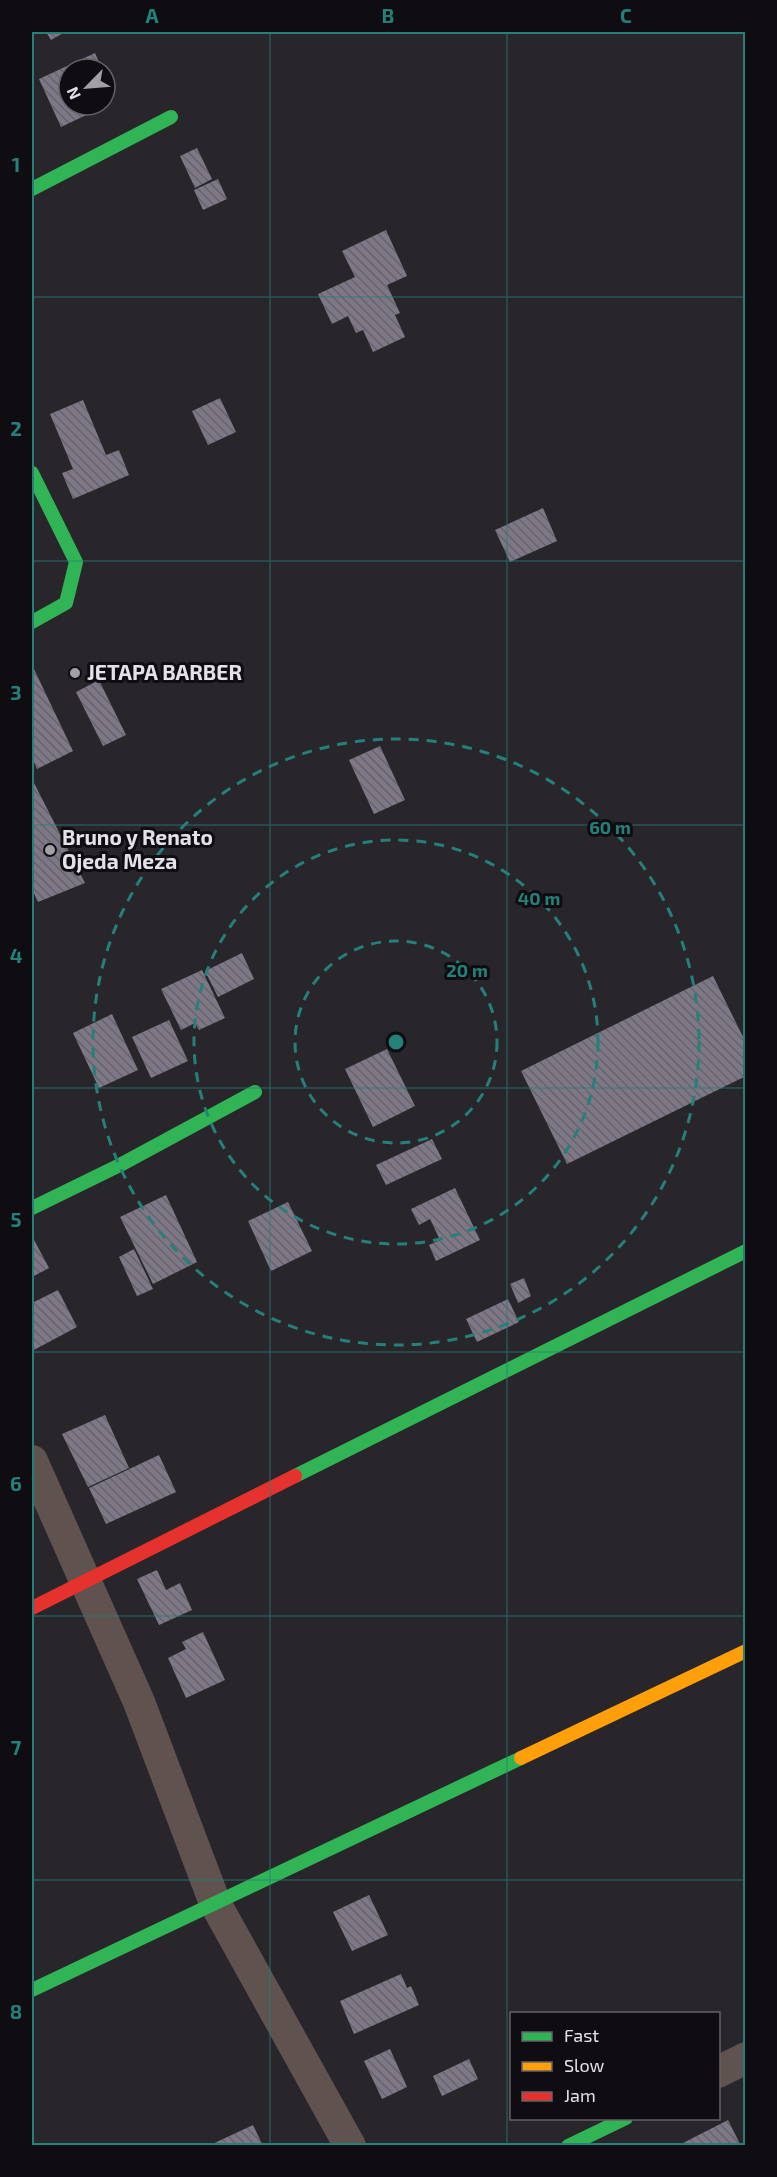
<svg xmlns="http://www.w3.org/2000/svg" width="777" height="2177" font-family="'Exo 2',sans-serif">
<style>
.building{fill:url(#building-back-hatch)}
.lines{fill:none;stroke-linecap:round;stroke-linejoin:round}
.street{stroke:#60524f;stroke-width:32}
.fast{stroke:#30b455;stroke-width:14}
.slow{stroke:#ff9f0a;stroke-width:14}
.jam{stroke:#e5322d;stroke-width:14}
.grid{fill:none;stroke:#24817a;stroke-width:1.5;stroke-opacity:0.55}
.ring{fill:none;stroke:#24817a;stroke-width:3;stroke-dasharray:10 8}
.poi-dot{fill:#a29fa6;stroke:#0f0d12;stroke-width:2}
.labels{text-anchor:middle;stroke-width:6;stroke-linejoin:round;paint-order:stroke}
.poi-label{font-size:21px;font-weight:bold;fill:#e4e1e8;stroke:#0f0d12;text-anchor:start}
.centre{fill:#24817a;stroke:#0f0d12;stroke-width:3}
.ring-label{font-size:18px;text-anchor:middle;font-weight:bold;fill:#24817a;stroke:#0f0d12;stroke-width:6;stroke-linejoin:round;paint-order:stroke}
.neatline{fill:none;stroke:#24817a;stroke-width:2}
.grid-label{font-size:20px;text-anchor:middle;font-weight:bold;fill:#24817a}
</style>
<defs>
<pattern id="building-back-hatch" width="6" height="6" patternUnits="userSpaceOnUse" patternTransform="scale(1.5)"><rect width="6" height="6" fill="#7e7785"/><path d="M-1 5l2 2M0 0l6 6M5-1l2 2" fill="none" stroke="#67636c"/></pattern>
</defs>
<rect width="100%" height="100%" fill="#28252b"/>
<path class="building" d="M 46,32 L 65,32 L 51,40 Z
M 95,53 L 102,69 L 69,69 L 69,105 L 100,105 L 101,108 L 61,127 L 39,79 Z
M 197,148 L 212,179 L 195,188 L 180,156 Z
M 218,179 L 227,199 L 203,210 L 194,190 Z
M 386,230 L 407,276 L 387,285 L 400,313 L 395,315 L 405,337 L 373,352 L 363,330 L 356,333 L 348,316 L 332,324 L 318,294 L 355,277 L 342,251 Z
M 220,398 L 236,432 L 208,445 L 192,411 Z
M 83,400 L 106,455 L 119,450 L 129,475 L 73,499 L 62,473 L 73,469 L 50,414 Z
M 543,508 L 557,541 L 510,562 L 495,530 Z
M 34,669 L 73,751 L 37,769 L 32,758 L 32,671 Z
M 99,680 L 126,735 L 103,746 L 76,692 Z
M 380,746 L 405,800 L 374,814 L 349,760 Z
M 32,779 L 85,883 L 38,902 L 32,889 Z
M 242,953 L 254,979 L 218,997 L 205,971 Z
M 202,970 L 225,1018 L 199,1030 L 195,1023 L 181,1030 L 161,989 Z
M 713,976 L 746,1043 L 746,1076 L 567,1164 L 521,1071 Z
M 112,1014 L 138,1070 L 99,1088 L 73,1033 Z
M 169,1020 L 188,1061 L 151,1078 L 132,1037 Z
M 387,1049 L 415,1106 L 373,1127 L 345,1069 Z
M 432,1139 L 442,1159 L 386,1185 L 376,1165 Z
M 455,1188 L 480,1240 L 436,1261 L 429,1245 L 440,1240 L 430,1219 L 419,1225 L 411,1209 Z
M 166,1195 L 197,1262 L 153,1284 L 120,1217 Z
M 288,1202 L 312,1251 L 271,1271 L 248,1221 Z
M 32,1236 L 49,1268 L 32,1277 Z
M 134,1249 L 153,1289 L 137,1296 L 119,1257 Z
M 524,1278 L 531,1296 L 518,1303 L 510,1284 Z
M 58,1290 L 77,1327 L 32,1351 L 32,1303 Z
M 508,1299 L 519,1322 L 477,1342 L 466,1319 Z
M 105,1415 L 129,1468 L 88,1487 L 62,1434 Z
M 159,1455 L 176,1492 L 106,1524 L 89,1488 Z
M 157,1570 L 166,1590 L 180,1583 L 192,1610 L 159,1625 L 137,1579 Z
M 203,1632 L 225,1680 L 186,1698 L 168,1658 L 186,1649 L 182,1642 Z
M 369,1895 L 388,1935 L 352,1951 L 333,1912 Z
M 401,1974 L 407,1988 L 411,1986 L 419,2005 L 354,2034 L 340,2001 Z
M 390,2049 L 407,2087 L 382,2099 L 364,2061 Z
M 469,2059 L 478,2079 L 442,2096 L 433,2076 Z
M 728,2120 L 741,2146 L 677,2146 Z
M 253,2125 L 263,2146 L 208,2146 Z"/>
<g class="lines">
<path class="street" d="M 32,1461 L 139,1702 L 215,1903 L 350,2146
M 718,2072 L 746,2058"/>
<path class="fast" d="M 32,189 L 171,117
M 32,473 L 76,562 L 66,603 L 32,622
M 32,1208 L 120,1165 L 255,1092
M 295,1476 L 746,1251
M 32,1990 L 521,1758
M 568,2146 L 626,2118"/>
<path class="slow" d="M 521,1758 L 746,1651"/>
<path class="jam" d="M 32,1608 L 295,1476"/>
</g>
<path class="grid" d="M 270,32 L 270,2146M 507,32 L 507,2146M 32,297 L 746,297M 32,561 L 746,561M 32,825 L 746,825M 32,1088 L 746,1088M 32,1352 L 746,1352M 32,1616 L 746,1616M 32,1880 L 746,1880"/>
<g class="ring">
<circle cx="396" cy="1042" r="101"/>
<circle cx="396" cy="1042" r="202"/>
<circle cx="396" cy="1042" r="303"/>
</g>
<g class="poi-dot">
<circle cx="75" cy="673" r="6"/>
<circle cx="50" cy="850" r="6"/>
</g>
<g class="labels">
<g class="poi-label">
<text x="87" y="680">JETAPA BARBER</text>
<text x="62" y="845">Bruno y Renato<tspan x="62" dy="24">Ojeda Meza</tspan></text>
</g>
</g>
<circle cx="396" cy="1042" r="9" class="centre"/>
<g class="ring-label">
<text x="610" y="834">60 m</text>
<text x="539" y="905">40 m</text>
<text x="467" y="977">20 m</text>
</g>
<rect width="777" height="2177" fill="none" stroke="#0f0d12" stroke-width="66"/>
<rect x="510" y="2012" width="210" height="108" fill="#0f0d12" stroke="#646268" stroke-width="1.5"/>
<rect x="522" y="2032" width="30" height="9" fill="#30b455" stroke="#646268" stroke-width="1.5"/>
<text x="564" y="2042" font-size="18" fill="#e4e1e8">Fast</text>
<rect x="522" y="2062" width="30" height="9" fill="#ff9f0a" stroke="#646268" stroke-width="1.5"/>
<text x="564" y="2072" font-size="18" fill="#e4e1e8">Slow</text>
<rect x="522" y="2092" width="30" height="9" fill="#e5322d" stroke="#646268" stroke-width="1.5"/>
<text x="564" y="2102" font-size="18" fill="#e4e1e8">Jam</text>
<g transform="translate(87 87) rotate(245)"><circle r="28" fill="#0f0d12" stroke="#646268" stroke-width="1.5"/>
<path d="M0-4.5L10 22L0 15L-10 22Z" fill="#a29fa6"/>
<text y="-9" font-size="16" font-weight="bold" text-anchor="middle" fill="#e4e1e8">N</text>
</g>
<rect x="33" y="33" width="711" height="2111" class="neatline"/>
<g class="grid-label">
<text x="152" y="23">A</text>
<text x="388" y="23">B</text>
<text x="626" y="23">C</text>
<text x="16" y="172">1</text>
<text x="16" y="436">2</text>
<text x="16" y="700">3</text>
<text x="16" y="963">4</text>
<text x="16" y="1227">5</text>
<text x="16" y="1491">6</text>
<text x="16" y="1755">7</text>
<text x="16" y="2019">8</text>
</g>
</svg>
